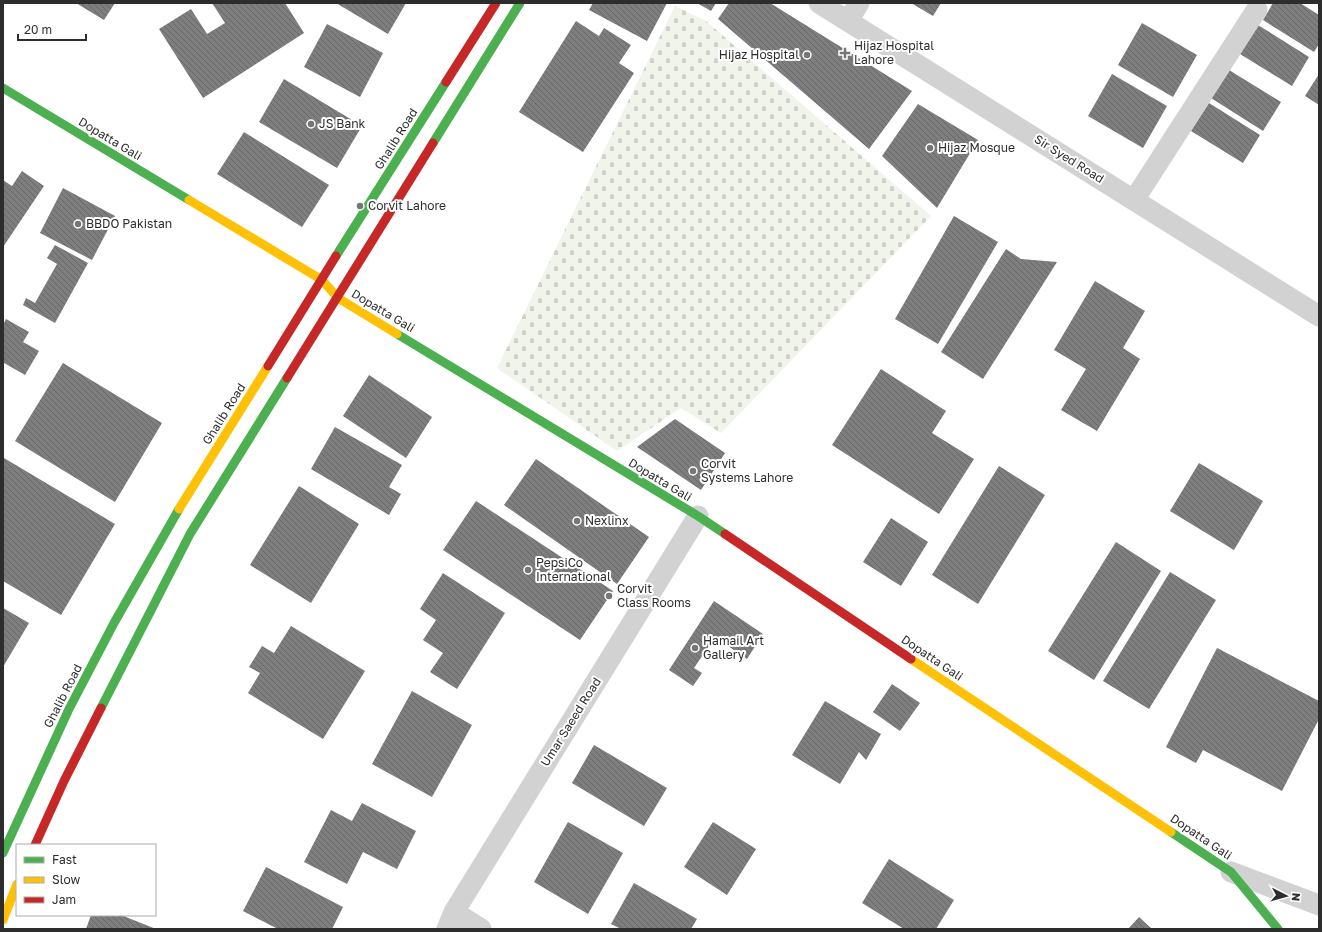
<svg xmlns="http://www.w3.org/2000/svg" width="1322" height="932" font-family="'Golos Text',sans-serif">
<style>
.cemetery{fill:url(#cemetery-stones)}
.building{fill:url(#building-back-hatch)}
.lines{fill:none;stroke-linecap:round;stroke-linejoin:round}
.street{stroke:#d2d2d2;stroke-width:21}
.fast{stroke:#4caf50;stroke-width:9}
.slow{stroke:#ffc107;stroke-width:9}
.jam{stroke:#c62828;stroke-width:9}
.poi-dot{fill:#767676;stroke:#fff;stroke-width:1.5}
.labels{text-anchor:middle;stroke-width:4;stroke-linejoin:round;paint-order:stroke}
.poi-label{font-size:12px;fill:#2d2d2d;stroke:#fff;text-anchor:start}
.street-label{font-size:12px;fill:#2d2d2d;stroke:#fff}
</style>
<defs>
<pattern id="cemetery-stones" width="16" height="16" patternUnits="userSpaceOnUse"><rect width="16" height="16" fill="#f1f4eb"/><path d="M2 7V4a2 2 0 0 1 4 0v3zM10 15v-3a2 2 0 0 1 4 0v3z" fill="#cfd2ca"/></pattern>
<pattern id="building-back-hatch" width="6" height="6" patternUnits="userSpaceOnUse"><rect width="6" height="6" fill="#7e7e7e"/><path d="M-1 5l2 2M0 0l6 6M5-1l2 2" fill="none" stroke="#686868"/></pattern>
</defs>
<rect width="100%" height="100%" fill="#fff"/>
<path class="cemetery" d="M 675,6 L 706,21 L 931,216 L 721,433 L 681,408 L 617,451 L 497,368 Z"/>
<path class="building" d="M 76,3 L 115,3 L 104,20 Z
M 212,3 L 285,3 L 304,33 L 203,98 L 159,29 L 191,9 L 207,34 L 225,23 Z
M 336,3 L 406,3 L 388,34 Z
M 593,3 L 667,3 L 647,41 L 589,10 Z
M 697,3 L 716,3 L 711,11 Z
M 729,3 L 770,3 L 912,91 L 869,149 L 718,19 Z
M 911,3 L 941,3 L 933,16 Z
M 1273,3 L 1300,3 L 1319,15 L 1319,44 L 1314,52 L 1263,20 Z
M 576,21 L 599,36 L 604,28 L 631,45 L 619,63 L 634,73 L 583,152 L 519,112 Z
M 1142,23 L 1197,55 L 1173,97 L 1118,65 Z
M 327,24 L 383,53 L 360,97 L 304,67 Z
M 1258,25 L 1309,57 L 1292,86 L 1240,54 Z
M 1229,70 L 1281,102 L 1263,131 L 1211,98 Z
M 1112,74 L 1167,106 L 1143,148 L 1088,116 Z
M 1319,74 L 1319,105 L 1305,96 Z
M 284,79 L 362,126 L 337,168 L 259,122 Z
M 1209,103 L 1260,135 L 1243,163 L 1191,131 Z
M 918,104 L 978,140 L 937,208 L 882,156 Z
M 244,132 L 329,185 L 302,227 L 217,174 Z
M 22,171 L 44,186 L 3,247 L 3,180 L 12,186 Z
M 63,188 L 115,216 L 92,260 L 40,233 Z
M 954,216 L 998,242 L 938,344 L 895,319 Z
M 55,245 L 88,263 L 55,323 L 23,305 L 26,298 L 35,303 L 57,264 L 47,258 Z
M 1006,249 L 1021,259 L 1057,262 L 983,379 L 941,352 Z
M 1095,281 L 1145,311 L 1123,348 L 1140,359 L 1097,431 L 1061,410 L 1086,369 L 1054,350 Z
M 6,319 L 29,332 L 23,342 L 39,351 L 25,375 L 4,363 L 3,365 L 3,325 Z
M 63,363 L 162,423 L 115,502 L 15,441 Z
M 881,369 L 946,411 L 932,433 L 974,459 L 939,514 L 832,445 Z
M 369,375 L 432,417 L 406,458 L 343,416 Z
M 675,419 L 725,453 L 701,490 L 637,447 Z
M 335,427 L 402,465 L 389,487 L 401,494 L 389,515 L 311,469 Z
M 4,458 L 115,524 L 61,615 L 3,581 Z
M 536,459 L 649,537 L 617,584 L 504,505 Z
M 1199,463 L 1263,501 L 1234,550 L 1170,511 Z
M 999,466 L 1045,495 L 978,604 L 932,575 Z
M 299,486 L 359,524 L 311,603 L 250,565 Z
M 476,501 L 613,591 L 580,640 L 443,550 Z
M 891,518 L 928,542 L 901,586 L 863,562 Z
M 1116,542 L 1161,571 L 1094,680 L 1048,651 Z
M 1170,572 L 1216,600 L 1149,709 L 1103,681 Z
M 443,573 L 505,613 L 457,689 L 430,672 L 443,653 L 423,640 L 436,620 L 420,609 Z
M 714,601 L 763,634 L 747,659 L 715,637 L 694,668 L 702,673 L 693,686 L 669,670 Z
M 3,608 L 29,623 L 3,667 Z
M 291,626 L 365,671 L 323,739 L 248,693 L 260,673 L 249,667 L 262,646 L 274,653 Z
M 1217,648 L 1319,701 L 1319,719 L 1282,791 L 1203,750 L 1196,763 L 1166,747 Z
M 892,684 L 920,703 L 900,731 L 873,712 Z
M 412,691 L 472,725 L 432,797 L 372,764 Z
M 825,701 L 881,734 L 866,760 L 859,752 L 840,784 L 792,755 Z
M 594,745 L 667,788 L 644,826 L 572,783 Z
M 362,803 L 416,831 L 397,869 L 363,852 L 347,884 L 304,862 L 331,810 L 352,821 Z
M 568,822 L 623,853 L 588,914 L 534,882 Z
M 713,822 L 756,849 L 727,895 L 684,867 Z
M 889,859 L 954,900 L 936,929 L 904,929 L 862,903 Z
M 266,867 L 343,907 L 332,929 L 278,929 L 243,911 Z
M 634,883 L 697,919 L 691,929 L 621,929 L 611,924 Z
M 91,915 L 121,915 L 156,929 L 86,929 Z
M 1139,917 L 1152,929 L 1128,929 Z"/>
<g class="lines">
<path class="street" d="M 819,3 L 1319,316
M 848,21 L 859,3
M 1134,200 L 1257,9
M 1231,872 L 1319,905
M 454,912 L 481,929
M 447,929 L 454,912 L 698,516"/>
<path class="fast" d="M 3,88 L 189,200
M 433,143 L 520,3
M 336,256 L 446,82
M 397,334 L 698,516 L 725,534
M 101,708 L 190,534 L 287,378
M 1171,832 L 1231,872 L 1278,929
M 3,853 L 69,709 L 114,623 L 179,509"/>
<path class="slow" d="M 189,200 L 322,280 L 338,298 L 397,334
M 179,509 L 268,366
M 911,659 L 1171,832
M 3,920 L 17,884"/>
<path class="jam" d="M 446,82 L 496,3
M 268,366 L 336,256
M 287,378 L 433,143
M 725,534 L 911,659
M 35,845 L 64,781 L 101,708"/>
</g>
<g class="poi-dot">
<path d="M843 47h4v4h4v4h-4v4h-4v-4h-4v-4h4z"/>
<circle cx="807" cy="55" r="4"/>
<circle cx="311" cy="124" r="4"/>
<circle cx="930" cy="148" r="4"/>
<circle cx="360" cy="206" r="4"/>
<circle cx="78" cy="224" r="4"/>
<circle cx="693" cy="471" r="4"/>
<circle cx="577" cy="521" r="4"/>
<circle cx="528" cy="570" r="4"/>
<circle cx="609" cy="596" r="4"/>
<circle cx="695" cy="648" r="4"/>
</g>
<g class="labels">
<g class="poi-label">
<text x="854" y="50">Hijaz Hospital<tspan x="854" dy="14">Lahore</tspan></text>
<text x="799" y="59" text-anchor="end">Hijaz Hospital</text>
<text x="319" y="128">JS Bank</text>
<text x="938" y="152">Hijaz Mosque</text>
<text x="368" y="210">Corvit Lahore</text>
<text x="86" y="228">BBDO Pakistan</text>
<text x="701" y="468">Corvit<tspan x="701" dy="14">Systems Lahore</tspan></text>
<text x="585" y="525">Nexlinx</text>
<text x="536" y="567">PepsiCo<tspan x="536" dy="14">International</tspan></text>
<text x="617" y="593">Corvit<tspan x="617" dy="14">Class Rooms</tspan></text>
<text x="703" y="645">Hamail Art<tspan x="703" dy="14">Gallery</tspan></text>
</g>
<g class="street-label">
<text transform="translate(110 139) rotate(31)" y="4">Dopatta Gali</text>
<text transform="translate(396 139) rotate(-58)" y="4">Ghalib Road</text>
<text transform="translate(1069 159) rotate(32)" y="4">Sir Syed Road</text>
<text transform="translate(383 311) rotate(31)" y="4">Dopatta Gali</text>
<text transform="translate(224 414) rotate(-58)" y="4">Ghalib Road</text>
<text transform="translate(660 480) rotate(31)" y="4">Dopatta Gali</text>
<text transform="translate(932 658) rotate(34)" y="4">Dopatta Gali</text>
<text transform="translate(63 696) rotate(-63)" y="4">Ghalib Road</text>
<text transform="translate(571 722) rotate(-58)" y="4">Umar Saeed Road</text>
<text transform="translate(1201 837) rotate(34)" y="4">Dopatta Gali</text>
</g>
</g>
<rect width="1322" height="932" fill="none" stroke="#2d2d2d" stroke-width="8"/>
<rect x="16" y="844" width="140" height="72" fill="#ffffff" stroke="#ababab"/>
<rect x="24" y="857" width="20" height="6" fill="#4caf50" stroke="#ababab"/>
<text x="52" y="864" font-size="12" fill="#2d2d2d">Fast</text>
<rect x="24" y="877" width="20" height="6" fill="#ffc107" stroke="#ababab"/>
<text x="52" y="884" font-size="12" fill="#2d2d2d">Slow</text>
<rect x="24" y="897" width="20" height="6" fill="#c62828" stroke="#ababab"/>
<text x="52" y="904" font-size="12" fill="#2d2d2d">Jam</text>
<g transform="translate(1286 896) rotate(96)" stroke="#ffffff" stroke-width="3" paint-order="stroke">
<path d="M0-3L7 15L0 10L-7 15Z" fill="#2d2d2d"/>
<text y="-6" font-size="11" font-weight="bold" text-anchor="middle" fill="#2d2d2d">N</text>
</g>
<path d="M18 34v6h68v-6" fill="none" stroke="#2d2d2d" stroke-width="2"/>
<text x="24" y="34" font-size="12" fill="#2d2d2d" stroke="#ffffff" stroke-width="3" paint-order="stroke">20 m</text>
</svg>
